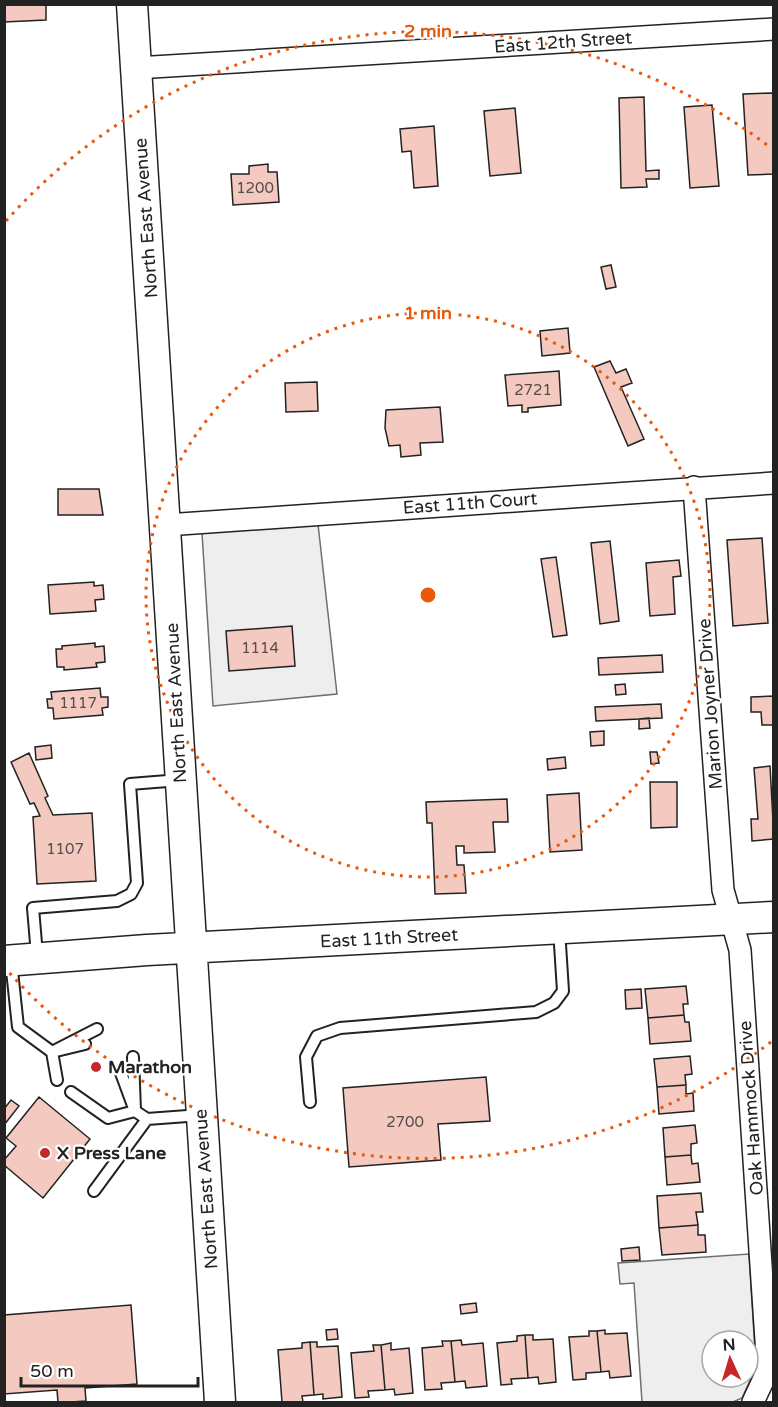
<svg xmlns="http://www.w3.org/2000/svg" width="778" height="1407" font-family="'Varela Round',sans-serif">
<style>
.green{fill:#eee;stroke:#6f6f6f;stroke-width:1.5;fill-rule:evenodd}
.building{fill:#f3c9c0;stroke:#222;stroke-width:1.5}
.lines{fill:none;stroke-linecap:round;stroke-linejoin:round}
.lane-casing{stroke:#222;stroke-width:14}
.street-casing{stroke:#222;stroke-width:24}
.secondary-casing{stroke:#222;stroke-width:33}
.lane{stroke:#fff;stroke-width:10}
.street{stroke:#fff;stroke-width:21}
.secondary{stroke:#fff;stroke-width:30}
.ring{fill:none;stroke:#e8590c;stroke-width:3;stroke-dasharray:3 6}
.poi-dot{fill:#c62828;stroke:#fff;stroke-width:2}
.labels{text-anchor:middle;stroke-width:4.5;stroke-linejoin:round;paint-order:stroke}
.number-label{font-size:15px;fill:#564c4a}
.street-label{font-size:18px;fill:#222;stroke:#fff}
.poi-label{font-size:18px;font-weight:bold;fill:#222;stroke:#fff;text-anchor:start}
.centre{fill:#e8590c;stroke:#fff;stroke-width:3}
.ring-label{font-size:18px;text-anchor:middle;font-weight:bold;fill:#e8590c;stroke:#fff;stroke-width:4.5;stroke-linejoin:round;paint-order:stroke}
</style>
<rect width="100%" height="100%" fill="#fff"/>
<path class="green" d="M 318,524 L 337,694 L 213,706 L 202,533 Z
M 749,1254 L 756,1367 L 742,1398 L 733,1402 L 642,1402 L 634,1283 L 620,1284 L 618,1263 ZM 712,1341 L 748,1341 L 748,1377 L 712,1377 Z"/>
<path class="building" d="M 4,4 L 46,4 L 46,20 L 4,22 Z
M 773,93 L 774,174 L 748,175 L 743,94 Z
M 644,97 L 646,171 L 659,170 L 659,179 L 646,179 L 647,187 L 621,188 L 619,98 Z
M 712,105 L 719,186 L 690,188 L 684,107 Z
M 515,108 L 521,173 L 490,176 L 484,111 Z
M 434,126 L 438,186 L 414,188 L 411,151 L 402,152 L 400,129 Z
M 268,164 L 268,172 L 277,172 L 279,202 L 233,205 L 231,174 L 249,174 L 249,166 Z
M 611,265 L 616,287 L 606,289 L 601,267 Z
M 568,328 L 570,353 L 542,356 L 540,331 Z
M 610,361 L 616,373 L 626,369 L 632,383 L 621,387 L 644,439 L 628,446 L 594,367 Z
M 559,371 L 561,405 L 528,408 L 528,412 L 522,412 L 522,405 L 508,406 L 505,375 Z
M 317,382 L 318,411 L 286,412 L 285,383 Z
M 440,407 L 443,442 L 420,443 L 421,455 L 401,457 L 400,445 L 389,446 L 385,428 L 386,410 Z
M 58,489 L 99,489 L 103,515 L 58,515 Z
M 762,538 L 768,623 L 733,626 L 727,540 Z
M 610,541 L 619,621 L 600,624 L 591,543 Z
M 556,557 L 567,635 L 553,637 L 541,559 Z
M 679,560 L 681,576 L 673,577 L 675,614 L 650,616 L 646,563 Z
M 94,582 L 94,586 L 103,585 L 104,599 L 95,600 L 96,611 L 50,614 L 48,585 Z
M 292,626 L 295,666 L 229,671 L 226,631 Z
M 95,643 L 95,647 L 104,646 L 105,662 L 96,663 L 97,667 L 64,670 L 64,667 L 57,667 L 56,649 L 62,649 L 62,646 Z
M 662,655 L 663,672 L 599,675 L 598,658 Z
M 625,684 L 626,694 L 616,695 L 615,685 Z
M 100,688 L 101,697 L 108,697 L 108,707 L 102,708 L 103,715 L 54,719 L 53,708 L 48,708 L 47,699 L 52,699 L 51,692 Z
M 774,696 L 774,725 L 762,725 L 761,712 L 751,712 L 751,697 Z
M 661,704 L 662,718 L 596,721 L 595,707 Z
M 649,718 L 650,728 L 639,729 L 639,719 Z
M 604,731 L 604,745 L 591,746 L 590,732 Z
M 51,745 L 52,758 L 36,760 L 35,747 Z
M 650,752 L 657,752 L 659,763 L 651,764 Z
M 29,753 L 48,796 L 45,798 L 53,815 L 92,813 L 96,881 L 37,884 L 33,817 L 40,816 L 34,803 L 30,804 L 11,762 Z
M 565,757 L 566,768 L 548,770 L 547,759 Z
M 770,766 L 774,839 L 752,841 L 751,819 L 758,819 L 754,768 Z
M 650,782 L 677,782 L 677,827 L 651,828 Z
M 579,793 L 582,850 L 550,852 L 547,795 Z
M 507,799 L 508,822 L 493,822 L 495,852 L 464,853 L 464,846 L 456,846 L 457,865 L 464,865 L 466,893 L 435,894 L 432,823 L 427,823 L 426,802 Z
M 686,986 L 688,1004 L 683,1004 L 684,1015 L 648,1018 L 645,989 Z
M 641,989 L 642,1008 L 626,1009 L 625,990 Z
M 684,1015 L 685,1022 L 689,1022 L 691,1041 L 650,1044 L 648,1018 Z
M 690,1056 L 692,1074 L 685,1075 L 686,1085 L 657,1087 L 654,1059 Z
M 486,1077 L 490,1121 L 438,1124 L 441,1160 L 349,1167 L 343,1088 Z
M 686,1085 L 686,1094 L 693,1093 L 694,1111 L 659,1114 L 657,1087 Z
M 39,1097 L 90,1139 L 43,1198 L 4,1165 L 4,1160 L 16,1146 L 6,1138 Z
M 11,1100 L 19,1106 L 4,1125 L 4,1109 Z
M 695,1125 L 697,1143 L 691,1144 L 691,1155 L 665,1157 L 663,1128 Z
M 691,1155 L 692,1164 L 698,1163 L 700,1182 L 667,1185 L 665,1157 Z
M 701,1193 L 703,1212 L 696,1212 L 698,1225 L 659,1228 L 657,1196 Z
M 698,1225 L 698,1235 L 705,1235 L 706,1252 L 662,1255 L 659,1228 Z
M 639,1247 L 640,1260 L 622,1261 L 621,1249 Z
M 476,1303 L 477,1312 L 461,1314 L 460,1305 Z
M 131,1305 L 137,1384 L 85,1388 L 86,1401 L 71,1402 L 58,1402 L 57,1390 L 4,1394 L 4,1315 Z
M 337,1329 L 338,1339 L 327,1340 L 326,1330 Z
M 605,1330 L 605,1334 L 627,1333 L 631,1376 L 610,1378 L 609,1371 L 601,1372 L 597,1331 Z
M 589,1331 L 597,1331 L 601,1372 L 586,1373 L 586,1379 L 573,1380 L 569,1337 L 589,1336 Z
M 525,1335 L 528,1378 L 511,1379 L 512,1384 L 501,1385 L 497,1343 L 517,1341 L 517,1336 Z
M 525,1335 L 533,1335 L 533,1340 L 553,1339 L 556,1382 L 539,1384 L 538,1377 L 528,1378 Z
M 461,1340 L 462,1345 L 483,1343 L 487,1386 L 466,1388 L 465,1381 L 455,1382 L 451,1341 Z
M 442,1341 L 451,1341 L 455,1382 L 441,1383 L 442,1389 L 425,1390 L 422,1348 L 443,1346 Z
M 310,1342 L 314,1395 L 302,1396 L 303,1402 L 282,1402 L 278,1350 L 302,1348 L 302,1343 Z
M 310,1342 L 317,1342 L 317,1347 L 338,1346 L 342,1397 L 323,1399 L 323,1394 L 314,1395 Z
M 391,1343 L 391,1350 L 409,1348 L 413,1393 L 395,1395 L 394,1389 L 385,1390 L 381,1345 Z
M 373,1345 L 381,1345 L 385,1390 L 368,1391 L 369,1397 L 355,1398 L 351,1353 L 374,1351 Z"/>
<g class="lines">
<g class="lane-casing">
<path id="lane" d="M 37,955 L 33,908 L 117,901 L 131,894 L 137,883 L 130,784 L 180,780
M 11,961 L 18,1027 L 52,1052 L 97,1029
M 133,1057 L 135,1111 L 147,1119 L 201,1115
M 57,1080 L 52,1052 L 85,1044
M 71,1092 L 108,1118 L 135,1111 L 121,1073
M 310,1102 L 306,1057 L 317,1036 L 340,1028 L 536,1012 L 554,1003 L 563,991 L 559,929
M 94,1191 L 147,1119"/>
</g>
<g class="street-casing">
<path id="street" d="M 136,68 L 774,29
M 694,487 L 723,890 L 740,950 L 768,1370 L 753,1402
M 166,525 L 774,483"/>
</g>
<g class="secondary-casing">
<path id="secondary" d="M 132,4 L 220,1402
M 4,961 L 147,950 L 774,917"/>
</g>
<use href="#lane" class="lane"/>
<use href="#street" class="street"/>
<use href="#secondary" class="secondary"/>
</g>
<g class="ring">
<circle cx="428" cy="595" r="282"/>
<path d="M771 1042A564 564 0 0 1 6 969M6 221A564 564 0 0 1 771 148"/>
</g>
<g class="poi-dot">
<circle cx="96" cy="1067" r="6"/>
<circle cx="45" cy="1153" r="6"/>
</g>
<g class="labels">
<g class="number-label">
<text x="255" y="193">1200</text>
<text x="533" y="395">2721</text>
<text x="260" y="653">1114</text>
<text x="78" y="708">1117</text>
<text x="65" y="854">1107</text>
<text x="405" y="1127">2700</text>
</g>
<g class="street-label">
<text transform="translate(563 42) rotate(-4)" y="6">East 12th Street</text>
<text transform="translate(146 218) rotate(-94)" y="6">North East Avenue</text>
<text transform="translate(470 503) rotate(-4)" y="6">East 11th Court</text>
<text transform="translate(176 703) rotate(-93)" y="6">North East Avenue</text>
<text transform="translate(710 704) rotate(-94)" y="6">Marion Joyner Drive</text>
<text transform="translate(389 938) rotate(-3)" y="6">East 11th Street</text>
<text transform="translate(751 1108) rotate(-94)" y="6">Oak Hammock Drive</text>
<text transform="translate(206 1189) rotate(-94)" y="6">North East Avenue</text>
</g>
<g class="poi-label">
<text x="108" y="1073">Marathon</text>
<text x="57" y="1159">X Press Lane</text>
</g>
</g>
<circle cx="428" cy="595" r="9" class="centre"/>
<g class="ring-label">
<text x="428" y="37">2 min</text>
<text x="428" y="319">1 min</text>
</g>
<rect width="778" height="1407" fill="none" stroke="#222222" stroke-width="12"/>
<g transform="translate(730 1359) rotate(356)"><circle r="28" fill="#ffffff" stroke="#a7a7a7" stroke-width="1.5"/>
<path d="M0-4.5L10 22L0 15L-10 22Z" fill="#c62828"/>
<text y="-9" font-size="16" font-weight="bold" text-anchor="middle" fill="#222222">N</text>
</g>
<path d="M21 1377v9h177v-9" fill="none" stroke="#222222" stroke-width="3"/>
<text x="30" y="1377" font-size="18" fill="#222222" stroke="#ffffff" stroke-width="4.5" paint-order="stroke">50 m</text>
</svg>
